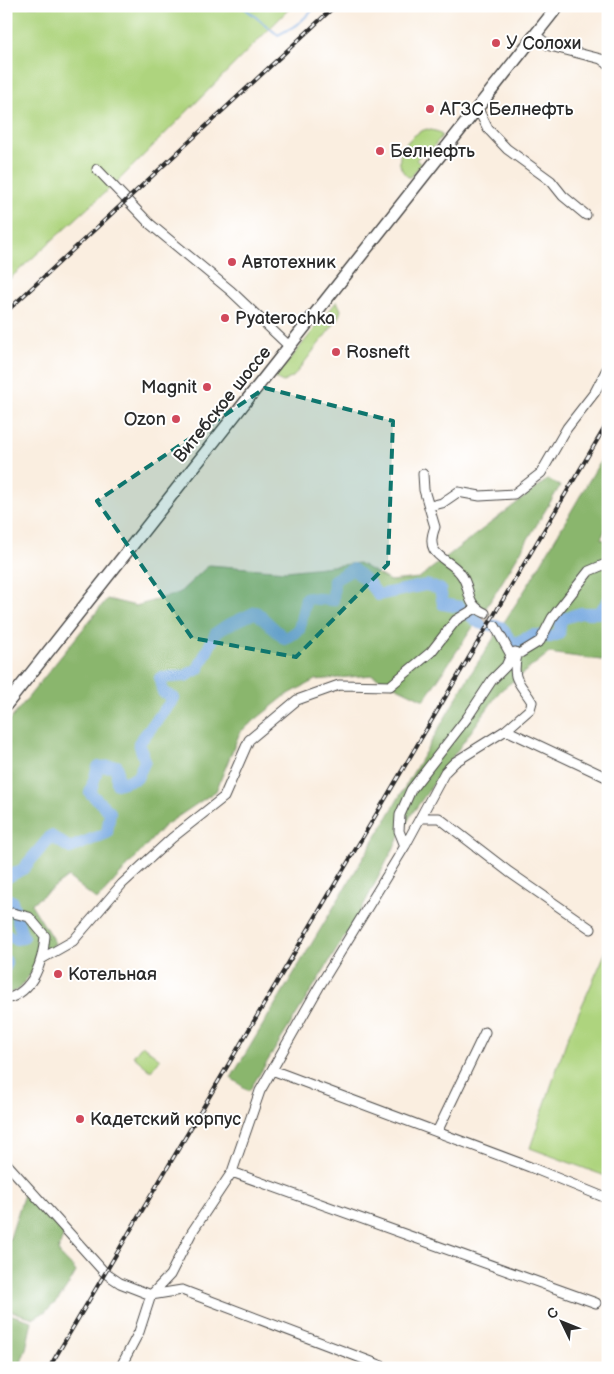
<svg xmlns="http://www.w3.org/2000/svg" width="614" height="1374" font-family="'Balsamiq Sans',sans-serif">
<style>
.green{fill:#aed47e;stroke:#6c8054}
.forest{fill:#8ab66d;stroke:#5a704c}
.lines{fill:none;stroke-linecap:round;stroke-linejoin:round}
.stream{stroke:#74a7e0;stroke-width:2}
.river{stroke:#74a7e0;stroke-width:12}
.minor-tunnel{stroke:#d1c7bc;stroke-width:9;stroke-dasharray:9 4.5;stroke-linecap:butt}
.minor-casing{stroke:#4a4846;stroke-width:11}
.major-casing{stroke:#4a4846;stroke-width:14}
.minor{stroke:#fff;stroke-width:9}
.major{stroke:#fff;stroke-width:11}
.rail-casing{stroke:#2b2b2b;stroke-width:4}
.rail{stroke:#fff;stroke-width:2;stroke-dasharray:5.5;stroke-linecap:butt}
.marked{fill:#0f766e;fill-opacity:0.2;stroke:#0f766e;stroke-width:4;stroke-dasharray:10 6;stroke-linejoin:round}
.poi-dot{fill:#d1495b;stroke:#fff;stroke-width:2}
.labels{text-anchor:middle;stroke-width:4;stroke-linejoin:round;paint-order:stroke}
.poi-label{font-size:18px;fill:#2b2b2b;stroke:#fff;text-anchor:start}
.street-label{font-size:18px;fill:#2b2b2b;stroke:#fff}
</style>
<rect width="100%" height="100%" fill="#fff"/>
<filter id="ink" filterUnits="userSpaceOnUse"><feTurbulence type="fractalNoise" baseFrequency=".02" numOctaves="2"/><feDisplacementMap in="SourceGraphic" scale="10" xChannelSelector="R" yChannelSelector="G"/><feConvolveMatrix kernelMatrix="1 2 1 2 8 2 1 2 1" color-interpolation-filters="sRGB"/></filter>
<filter id="wash" filterUnits="userSpaceOnUse"><feTurbulence type="fractalNoise" baseFrequency=".0096" numOctaves="4" result="noise"/><feDisplacementMap in="SourceGraphic" scale="20" xChannelSelector="R" yChannelSelector="G"/><feGaussianBlur stdDeviation="1.12" result="paint"/><feColorMatrix in="noise" values="0 0 0 0 0 0 0 0 0 0 0 0 0 0 0 0 0 1.4 0 .05"/><feComposite in="paint" operator="in"/></filter>
<g filter="url(#wash)">
<rect width="100%" height="100%" fill="#faeee0"/>
<path class="green" d="M 6,6 L 292,6 L 121,178 L 6,282 Z
M 427,129 L 439,132 L 442,136 L 429,152 L 425,149 L 416,160 L 421,164 L 411,177 L 408,177 C 388,161 408,134 427,129 Z
M 337,301 L 341,310 L 338,319 L 293,377 L 283,382 L 275,378 Z
M 608,947 L 608,1177 L 530,1148 L 567,1039 Z
M 142,1045 L 160,1059 L 151,1071 L 133,1056 Z"/>
<path class="forest" d="M 608,448 L 608,524 L 601,539 L 608,541 L 608,661 L 549,653 L 500,691 L 411,815 L 360,912 L 249,1091 L 231,1078 L 383,825 L 468,678 L 530,582 Z
M 548,479 L 560,486 L 493,597 L 424,700 L 372,675 L 315,680 L 285,696 L 240,732 L 216,791 L 164,826 L 97,900 L 68,877 L 31,904 L 55,943 L 18,990 L 6,994 L 6,725 L 107,599 L 136,606 L 179,593 L 209,565 L 286,571 L 359,563 L 390,581 L 419,578 Z
M 25,1191 L 64,1233 L 58,1251 C 63,1260 71,1263 76,1272 C 64,1293 56,1307 34,1318 L 6,1310 L 6,1244 L 8,1244 Z
M 6,1313 L 32,1321 L 26,1349 L 19,1368 L 6,1361 Z"/>
<g class="lines">
<path class="stream" d="M 242,6 L 278,35 L 297,25 L 317,6"/>
<path class="river" d="M 6,878 L 23,869 L 51,836 L 70,848 L 107,833 L 110,812 L 90,793 L 98,767 L 117,766 L 117,784 L 137,778 L 145,761 L 139,743 L 174,698 L 163,692 L 160,678 L 185,676 L 198,669 L 216,633 L 226,626 L 256,612 L 285,639 L 299,630 L 306,598 L 333,600 L 334,580 L 353,569 L 369,583 L 378,595 L 426,585 L 440,589 L 443,604 L 460,607 L 479,623 L 501,627 L 513,644 L 533,635 L 550,637 L 559,634 L 561,619 L 581,613 L 599,613 L 608,601
M 6,899 L 12,901 L 23,938 L 16,939 L 6,935
M 6,961 L 6,966"/>
</g>
</g>
<g filter="url(#ink)">
<g class="lines">
<path class="minor-tunnel" d="M 485,613 L 495,626"/>
<g class="minor-casing">
<path id="minor" d="M 535,35 L 550,46 L 601,59 L 608,64
M 477,107 L 488,129 L 507,149 L 551,181 L 563,196 L 586,215
M 97,169 L 150,224 L 231,291 L 290,347
M 423,474 L 424,490 L 435,527 C 423,557 448,557 460,573 C 473,589 463,603 485,613
M 430,506 L 442,503 L 458,492 L 480,496 L 514,494 L 541,473 L 567,428 L 595,392 L 608,367
M 517,655 L 540,641 L 552,618 L 589,571 L 608,563
M 506,730 L 530,709 L 532,702 C 520,682 511,681 517,655 L 515,652
M 422,818 L 439,818 L 509,872 L 591,929
M 405,846 L 399,831 L 400,815 L 411,790 L 467,718 L 492,680 L 506,666 L 511,655 L 495,626
M 43,958 L 73,941 L 122,884 L 172,838 L 224,797 L 249,740 L 297,700 L 339,685 L 390,686 L 431,652 L 456,620 L 476,608
M 6,999 C 34,992 43,961 45,936 L 29,917 L 13,913
M 272,1070 L 530,1167 L 606,1198
M 437,1132 L 485,1032
M 6,1163 L 105,1273 L 120,1283 L 151,1295
M 232,1172 L 596,1303
M 151,1295 L 182,1290 L 377,1364 L 376,1368
M 377,1364 L 387,1368
M 120,1368 L 139,1332 L 151,1295 L 170,1275 L 192,1232 L 232,1172 L 260,1091 L 319,987 L 405,846 L 445,772 L 455,762 L 506,730 L 608,778"/>
</g>
<g class="major-casing">
<path id="major" d="M 6,705 L 558,6"/>
</g>
<use href="#minor" class="minor"/>
<use href="#major" class="major"/>
<g class="rail-casing">
<path id="rail" d="M 6,312 L 335,6
M 49,1368 L 608,422"/>
</g>
<use href="#rail" class="rail"/>
</g>
</g>
<path class="marked" d="M 265,388 L 393,421 L 388,564 L 296,657 L 192,638 L 97,501 Z"/>
<g class="poi-dot">
<circle cx="496" cy="43" r="5"/>
<circle cx="430" cy="109" r="5"/>
<circle cx="380" cy="151" r="5"/>
<circle cx="232" cy="262" r="5"/>
<circle cx="225" cy="318" r="5"/>
<circle cx="336" cy="352" r="5"/>
<circle cx="207" cy="387" r="5"/>
<circle cx="176" cy="419" r="5"/>
<circle cx="58" cy="974" r="5"/>
<circle cx="80" cy="1119" r="5"/>
</g>
<g class="labels">
<g class="poi-label">
<text x="506" y="49">У Солохи</text>
<text x="440" y="115">АГЗС Белнефть</text>
<text x="390" y="157">Белнефть</text>
<text x="242" y="268">Автотехник</text>
<text x="235" y="324">Pyaterochka</text>
<text x="346" y="358">Rosneft</text>
<text x="197" y="393" text-anchor="end">Magnit</text>
<text x="166" y="425" text-anchor="end">Ozon</text>
<text x="68" y="980">Котельная</text>
<text x="90" y="1125">Кадетский корпус</text>
</g>
<g class="street-label">
<text transform="translate(222 404) rotate(-51)" y="6">Витебское шоссе</text>
</g>
</g>
<rect width="614" height="1374" fill="none" stroke="#fff" stroke-width="25"/>
<g transform="translate(562 1322) rotate(313)" stroke="#ffffff" stroke-width="4" paint-order="stroke">
<path d="M0-4L9 19L0 12L-9 19Z" fill="#2b2b2b"/>
<text y="-8" font-size="14" font-weight="bold" text-anchor="middle" fill="#2b2b2b">С</text>
</g>
</svg>
